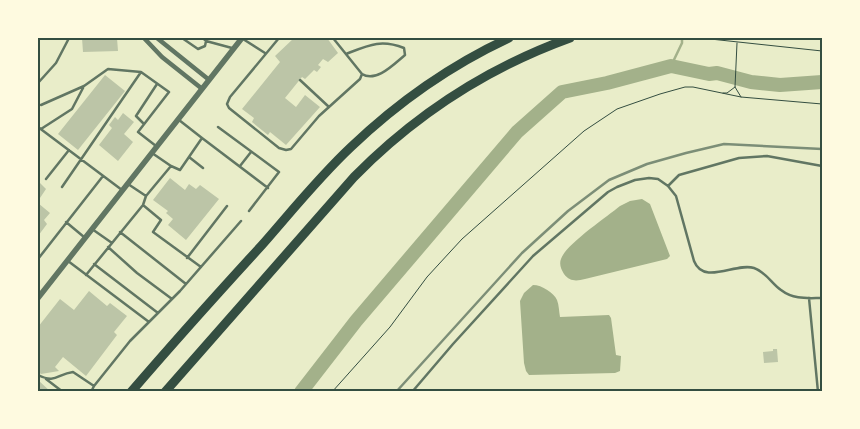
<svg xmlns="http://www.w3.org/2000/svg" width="860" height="429" font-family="Signika,sans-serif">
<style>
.water{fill:#a3b18a}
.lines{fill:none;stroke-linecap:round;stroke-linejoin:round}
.stream{stroke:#a3b18a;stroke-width:2.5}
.river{stroke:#a3b18a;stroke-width:14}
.building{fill:#bcc5a7}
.path{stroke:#344e41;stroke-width:1}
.service{stroke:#617663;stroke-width:2.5}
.minor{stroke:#617663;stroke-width:4.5}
.tertiary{stroke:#617663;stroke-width:5.5}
.motorway{stroke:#344e41;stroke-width:9}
.rail{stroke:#7c8e77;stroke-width:2.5}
.neatline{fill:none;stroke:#344e41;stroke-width:2}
</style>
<rect width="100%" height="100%" fill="#e9edc9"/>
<path class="water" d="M 642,199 L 650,204 L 670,256 L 667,259 L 585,279 C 577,281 570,282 564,274 C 561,269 559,264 561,259 C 566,244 607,217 620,206 L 630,201 Z
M 533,285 C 542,285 554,293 557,300 C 559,305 559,312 560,317 L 609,315 L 611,318 L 616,355 L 621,356 L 620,371 L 615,373 L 529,375 L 526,371 L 524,363 L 520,301 L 524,293 Z"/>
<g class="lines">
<path class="stream" d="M 671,66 L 682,43 L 682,38"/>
<path class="river" d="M 301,392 L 356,321 L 517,132 L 562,92 L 607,83 L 671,66 L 709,74 L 717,73 L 751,82 L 780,85 L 822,82"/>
</g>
<path class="building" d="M 82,38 L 117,38 L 118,51 L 83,52 Z
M 294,38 L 327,38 L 338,53 L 328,62 L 323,59 L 318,65 L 321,67 L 317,72 L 314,70 L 305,79 L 302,77 L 285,98 L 296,107 L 305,95 L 320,107 L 286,145 L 270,132 L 268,135 L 252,122 L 254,118 L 242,109 L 280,62 L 275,56 Z
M 105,75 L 125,91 L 78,150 L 58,134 Z
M 123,113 L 134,122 L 124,134 L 133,142 L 118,161 L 99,145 L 112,128 L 109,125 L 115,117 L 118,120 Z
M 170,178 L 185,190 L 189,184 L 196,189 L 200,185 L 219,199 L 186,240 L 168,225 L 173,219 L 166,213 L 168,211 L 153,200 Z
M 38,181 L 46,189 L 38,201 Z
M 38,203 L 50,213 L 44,220 L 47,224 L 38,236 Z
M 89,291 L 107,306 L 110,303 L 127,316 L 114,332 L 117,335 L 86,376 L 63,357 L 55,367 L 59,371 L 41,374 L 38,371 L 38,327 L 60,299 L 74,310 Z
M 773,349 L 777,349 L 778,362 L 764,363 L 763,352 L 773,351 Z
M 38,380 L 51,392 L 38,392 Z"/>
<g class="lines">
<path class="path" d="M 701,38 L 822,51
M 737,43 L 735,87 L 741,97
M 723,93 L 727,93 L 735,87
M 332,392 L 390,327 L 427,277 L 462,239 L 584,131 L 617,109 L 660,94 L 685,87 L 693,87 L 741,97 L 822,104"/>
<path class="service" d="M 182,38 L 198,49 L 205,46 L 206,41 L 203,38
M 279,38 L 230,97 L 227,104 L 229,108 L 279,148 L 286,150 L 291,149 L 319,116 L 360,79 L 362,74 L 333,38
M 243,39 L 265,53
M 206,41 L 232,48
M 346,54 C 369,45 381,39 404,48 L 405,55 C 394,64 376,83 362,74
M 300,80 L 329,107
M 38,83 L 56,63 L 68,40 L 68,38
M 41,105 L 84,86 L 108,69 L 141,72 L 169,92 L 138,132 L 156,146
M 144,124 L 136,116 L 157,84
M 38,127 L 122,190
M 218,127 L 279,172 L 249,211
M 41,129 L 72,109 L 83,88
M 202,138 L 268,188
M 189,157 L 203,168
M 171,166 L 180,170 L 202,138 L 179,120
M 240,166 L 251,152
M 46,179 L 69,150
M 128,184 L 146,196 L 171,166 L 152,153
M 668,186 L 679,175 L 739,158 L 767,156 L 822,166
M 62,187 L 141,72
M 143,205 L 161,220 L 153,232 L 201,267
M 66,222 L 84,237
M 92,229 L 112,243
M 120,232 L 186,284
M 108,247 L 137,273 L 172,299
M 187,258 L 227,206
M 38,259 L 103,176
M 68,261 L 149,322 L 180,291 L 241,221
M 94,264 L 158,313
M 86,275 L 143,205 L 146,196
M 809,298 L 818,392
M 38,375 C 56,384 57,374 73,372 L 94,386 L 130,341 L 149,322
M 46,379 L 63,392
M 91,392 L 94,386
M 412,392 L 453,344 L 533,256 L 608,192 L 617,187 L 635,180 L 649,178 L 658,179 L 668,186 L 676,196 L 694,261 C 704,286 736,262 754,268 C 766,272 772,284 781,290 C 794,300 808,298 822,298"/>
<path class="minor" d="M 144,38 L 162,57 L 201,88
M 157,38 L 208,79"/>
<path class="tertiary" d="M 38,298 L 242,38"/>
<path class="motorway" d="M 131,392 C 174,342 218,293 262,245 C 291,212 319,177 351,147 C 397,103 451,65 509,38
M 165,392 L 354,177 C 416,114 487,68 570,38"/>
<path class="rail" d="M 396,392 L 522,253 L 568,211 L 609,180 L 647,164 L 686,153 L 724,144 L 822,149"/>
</g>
<rect width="860" height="429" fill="none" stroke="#fefae0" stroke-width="78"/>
<rect x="39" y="39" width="782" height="351" class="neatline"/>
</svg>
